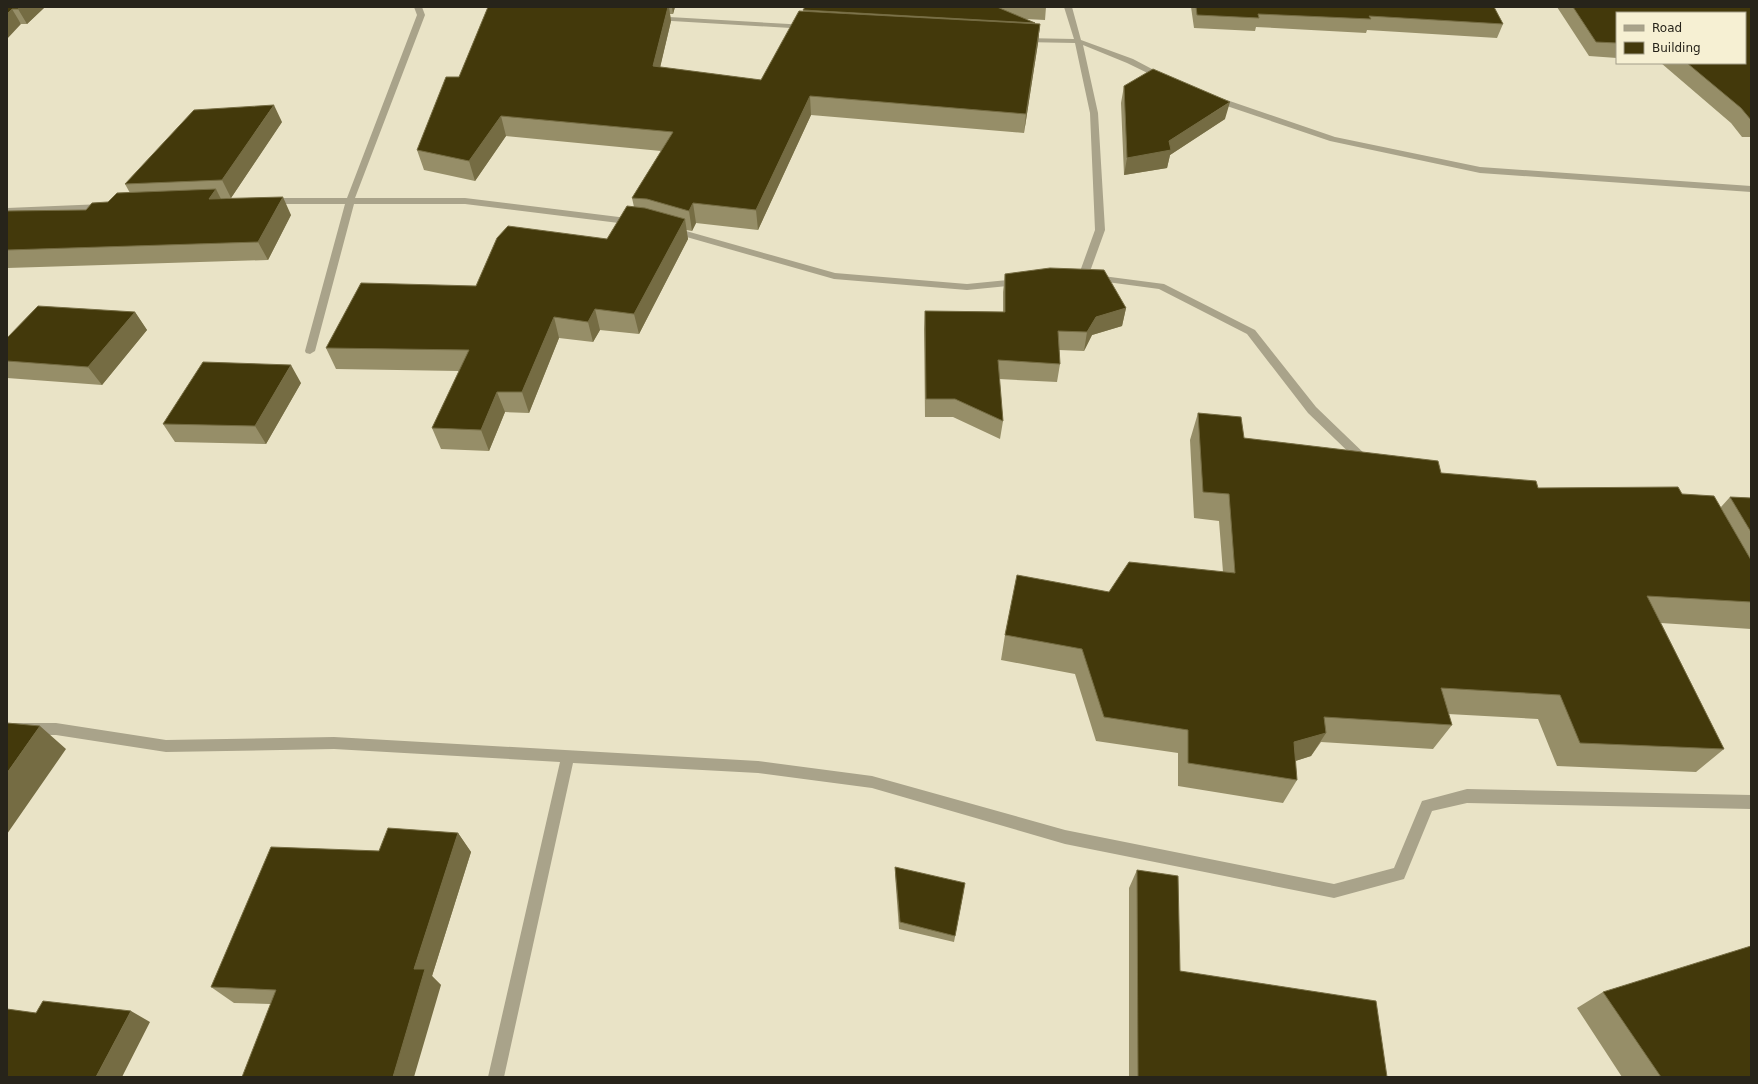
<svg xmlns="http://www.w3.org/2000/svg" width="1758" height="1084" font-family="'DejaVu Sans',sans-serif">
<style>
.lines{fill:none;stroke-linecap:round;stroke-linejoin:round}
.minor{fill:#a9a38a;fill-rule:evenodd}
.wall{fill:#968e68}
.shaded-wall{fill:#756c43}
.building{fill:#43390b;stroke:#756c43}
</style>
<rect width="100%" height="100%" fill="#e9e3c6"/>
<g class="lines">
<path class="minor" d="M 414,7 L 422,7 L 425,15 L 355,198 L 465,198 L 635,219 L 640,222 L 635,225 L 465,204 L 354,204 L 315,351 L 310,354 L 306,353 L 305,351 L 345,204 L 269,204 L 265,201 L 269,198 L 347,198 L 417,15 Z
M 1064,7 L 1072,7 L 1081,40 L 1133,59 L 1169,78 L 1162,80 L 1127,63 L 1083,45 L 1098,113 L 1105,230 L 1088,277 L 1083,280 L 1078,277 L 1095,230 L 1090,113 L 1075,43 L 1023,42 L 1019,40 L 1023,38 L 1074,39 Z
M 652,16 L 807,25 L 811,27 L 807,29 L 655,20 L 651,18 Z
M 1212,97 L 1218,97 L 1335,137 L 1480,167 L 1751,186 L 1751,192 L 1480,173 L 1330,141 L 1212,101 Z
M 103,204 L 106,205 L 106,209 L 7,214 L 7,208 Z
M 672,227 L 835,273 L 967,284 L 1019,279 L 1024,282 L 1019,285 L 967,290 L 834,279 L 669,232 L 667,230 Z
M 1095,275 L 1164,284 L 1255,330 L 1316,407 L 1370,459 L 1372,462 L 1370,465 L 1362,465 L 1308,413 L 1247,334 L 1159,289 L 1092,280 L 1090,278 Z
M 7,723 L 56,723 L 166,740 L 334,737 L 758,761 L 872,776 L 1065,830 L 1334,884 L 1394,868 L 1422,801 L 1467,789 L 1751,795 L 1751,809 L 1467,803 L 1432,811 L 1404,879 L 1334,898 L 1065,844 L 872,788 L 758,773 L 573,763 L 504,1077 L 488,1077 L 560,762 L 334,749 L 166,752 L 56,735 L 7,735 Z"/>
</g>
<path class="wall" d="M 7,7 L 45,7 L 27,24 L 21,24 Z
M 488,7 L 675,7 L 673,14 L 670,14 L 671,21 L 660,67 L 761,80 L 803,11 L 805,7 L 1046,7 L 1045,20 L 1025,19 L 1035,23 L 1035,24 L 1040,24 L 1038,43 L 1024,133 L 811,115 L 758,230 L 696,223 L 692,231 L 686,230 L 688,239 L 639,334 L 600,330 L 593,342 L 559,338 L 529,413 L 505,412 L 489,451 L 441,449 L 432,428 L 459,371 L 336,369 L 326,348 L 476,286 L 607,239 L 634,207 L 632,198 L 661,151 L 506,136 L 475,181 L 424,170 L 417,150 L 459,77 Z
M 1191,7 L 1494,7 L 1503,24 L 1497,38 L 1367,30 L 1366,33 L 1256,27 L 1255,31 L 1194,28 Z
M 1557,7 L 1751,7 L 1751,137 L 1742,137 L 1731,123 L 1661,63 L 1745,63 L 1617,13 L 1617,58 L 1589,56 Z
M 1124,86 L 1225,119 L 1170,155 L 1167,168 L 1124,175 L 1121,103 Z
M 282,122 L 231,198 L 221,198 L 221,199 L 291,215 L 268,260 L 7,268 L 7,211 L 86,210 L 108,202 L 130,193 L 125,184 Z
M 1005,274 L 1126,308 L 1122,326 L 1092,335 L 1084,351 L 1059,350 L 1060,364 L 1057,382 L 999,379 L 1003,421 L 1000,439 L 953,417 L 925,417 L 924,329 L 925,311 L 1003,312 L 1003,292 Z
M 135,312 L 147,330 L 102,385 L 7,378 L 7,338 Z
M 301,383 L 266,444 L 175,442 L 163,424 Z
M 1198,413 L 1244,438 L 1441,473 L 1538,488 L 1682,494 L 1721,507 L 1730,497 L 1751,498 L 1751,629 L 1661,623 L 1724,749 L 1696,772 L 1557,766 L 1538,719 L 1448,714 L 1452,725 L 1433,749 L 1321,742 L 1311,756 L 1295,761 L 1297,780 L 1283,803 L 1178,786 L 1178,753 L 1096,741 L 1075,674 L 1001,660 L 1005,635 L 1109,592 L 1223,572 L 1219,521 L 1194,518 L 1190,440 Z
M 458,833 L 471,852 L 432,976 L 441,985 L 270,1004 L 234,1003 L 211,987 L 379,851 Z
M 895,867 L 964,890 L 954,942 L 899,929 L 895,874 Z
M 1137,870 L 1180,971 L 1387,1077 L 1129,1077 L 1129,888 Z
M 1603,992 L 1751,1077 L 1622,1077 L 1577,1008 Z"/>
<path class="shaded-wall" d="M 20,7 L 45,7 L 27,24 L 18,9 Z
M 668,7 L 669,7 L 671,21 L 656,85 L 653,66 Z
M 672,7 L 675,7 L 673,14 Z
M 12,9 L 21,24 L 7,39 L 7,14 Z
M 1040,24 L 1038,43 L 1024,133 L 1026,114 Z
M 810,96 L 811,115 L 758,230 L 756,210 Z
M 1230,102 L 1225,119 L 1170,155 L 1167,168 L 1124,175 L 1127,158 L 1169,141 Z
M 274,105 L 282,122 L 231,198 L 222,180 Z
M 501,116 L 506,136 L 475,181 L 469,161 Z
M 216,189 L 225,207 L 209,199 Z
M 283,197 L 291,215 L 268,260 L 258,242 Z
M 693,203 L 696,223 L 692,231 L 689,211 Z
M 685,219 L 688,239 L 639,334 L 634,314 Z
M 1126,308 L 1122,326 L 1092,335 L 1084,351 L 1087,332 L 1096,317 Z
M 595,309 L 600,330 L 593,342 L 588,322 Z
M 135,312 L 147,330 L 102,385 L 88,367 Z
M 554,317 L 559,338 L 529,413 L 522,392 Z
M 291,365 L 301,383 L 266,444 L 255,426 Z
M 497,392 L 505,412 L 489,451 L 481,430 Z
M 40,726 L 66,749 L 7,834 L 7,773 Z
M 1326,733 L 1311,756 L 1280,766 L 1294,742 Z
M 458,833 L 471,852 L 432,976 L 441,985 L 414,1077 L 393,1077 L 414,969 Z
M 131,1011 L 150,1022 L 122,1077 L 96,1077 Z"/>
<path class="building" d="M 7,7 L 20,7 L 18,9 L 12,9 L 7,14 Z
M 488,7 L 668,7 L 653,66 L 761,80 L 799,11 L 1040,24 L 1026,114 L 810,96 L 756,210 L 693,203 L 689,211 L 647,199 L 632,198 L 673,132 L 501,116 L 469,161 L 417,150 L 446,77 L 459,77 Z
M 805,7 L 997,7 L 1035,23 L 803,10 Z
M 1196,7 L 1494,7 L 1503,24 L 1369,16 L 1371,19 L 1258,14 L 1259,18 L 1197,15 Z
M 1573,7 L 1751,7 L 1751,120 L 1741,108 L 1687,63 L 1745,63 L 1745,13 L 1617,13 L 1617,43 L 1596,42 Z
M 1153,69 L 1230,102 L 1169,141 L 1171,150 L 1127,158 L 1124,86 Z
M 274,105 L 222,180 L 125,184 L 194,110 Z
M 216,189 L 209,199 L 283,197 L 258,242 L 7,250 L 7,211 L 86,210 L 92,203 L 108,202 L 117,193 Z
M 627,206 L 645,208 L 685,219 L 634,314 L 595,309 L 588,322 L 554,317 L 522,392 L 497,392 L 481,430 L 432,428 L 469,350 L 326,348 L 361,283 L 476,286 L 497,238 L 508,226 L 607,239 Z
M 1050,268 L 1104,270 L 1126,308 L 1096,317 L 1087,332 L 1058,331 L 1060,364 L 998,360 L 1003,421 L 955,399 L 926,399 L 925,311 L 1005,312 L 1005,274 Z
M 38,306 L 135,312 L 88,367 L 7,361 L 7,338 Z
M 203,362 L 291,365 L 255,426 L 163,424 Z
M 1198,413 L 1241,417 L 1244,438 L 1438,461 L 1441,473 L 1536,481 L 1538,488 L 1678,487 L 1682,494 L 1714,496 L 1751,560 L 1751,602 L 1647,596 L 1724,749 L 1580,743 L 1560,695 L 1441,688 L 1452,725 L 1324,717 L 1326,733 L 1294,742 L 1297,780 L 1188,763 L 1188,730 L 1104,717 L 1082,649 L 1005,635 L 1017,575 L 1109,592 L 1129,562 L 1235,573 L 1229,494 L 1203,492 Z
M 1730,497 L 1751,498 L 1751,532 Z
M 7,723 L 40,726 L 7,773 Z
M 388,828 L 458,833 L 414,969 L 425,969 L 393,1077 L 242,1077 L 276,990 L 211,987 L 271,847 L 379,851 Z
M 895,867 L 965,883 L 955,936 L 900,922 Z
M 1137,870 L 1178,876 L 1180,971 L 1376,1001 L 1387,1077 L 1138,1077 Z
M 1751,946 L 1751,1077 L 1661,1077 L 1603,992 Z
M 43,1001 L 131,1011 L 96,1077 L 7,1077 L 7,1009 L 36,1013 Z"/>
<rect width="1758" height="1084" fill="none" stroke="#27241a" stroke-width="16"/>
<rect x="1616" y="12" width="130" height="52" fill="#f6f0d3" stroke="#a39e89"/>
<rect x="1624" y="25" width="20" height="6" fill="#a9a38a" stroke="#a39e89"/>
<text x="1652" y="32" font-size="12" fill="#27241a">Road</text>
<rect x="1624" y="42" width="20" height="12" fill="#43390b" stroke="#a39e89"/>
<text x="1652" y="52" font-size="12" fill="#27241a">Building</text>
</svg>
